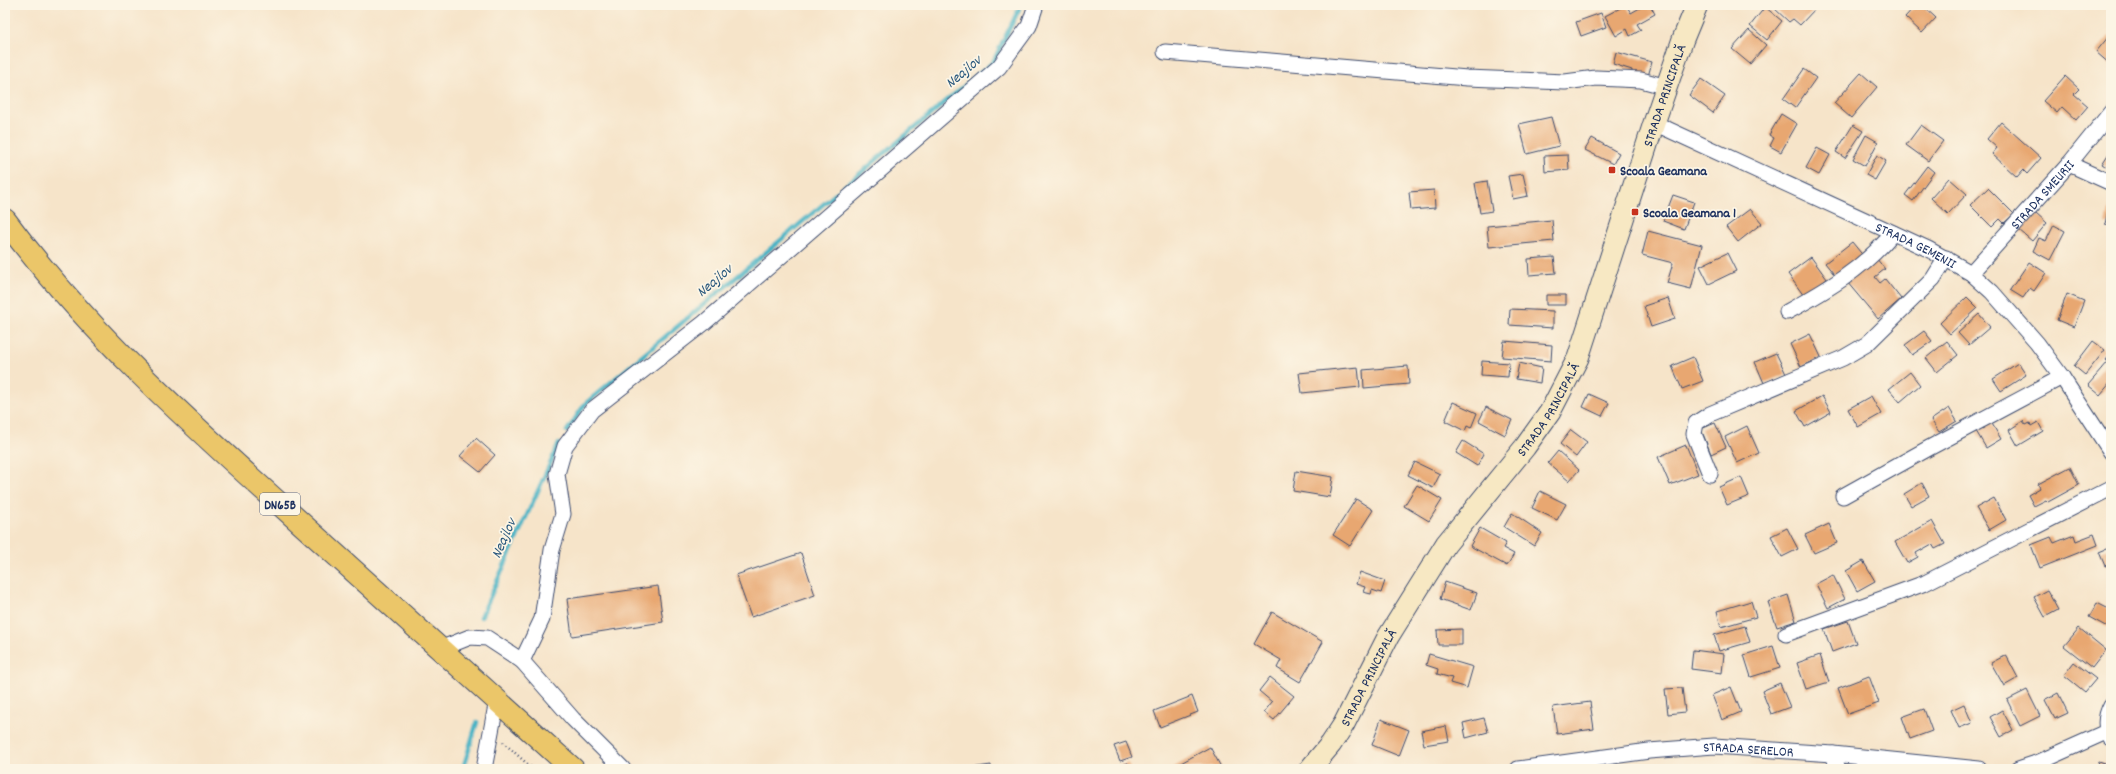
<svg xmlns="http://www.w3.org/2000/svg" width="2116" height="774" font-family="Dekko,sans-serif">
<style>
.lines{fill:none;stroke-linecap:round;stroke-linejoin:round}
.stream{stroke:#48b3c5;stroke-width:4.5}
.building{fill:#e8a771}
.minor-casing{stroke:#3c4a6e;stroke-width:17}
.secondary-casing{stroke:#3c4a6e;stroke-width:23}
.primary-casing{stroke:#3c4a6e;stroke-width:24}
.path{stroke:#3c4a6e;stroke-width:2.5;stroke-dasharray:1 3;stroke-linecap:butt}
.minor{stroke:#fff;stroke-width:15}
.secondary{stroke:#f7e8c3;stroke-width:21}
.primary{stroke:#ebc669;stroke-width:22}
.poi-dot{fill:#c8321e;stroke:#fcf5e5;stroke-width:1.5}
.labels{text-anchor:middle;stroke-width:3.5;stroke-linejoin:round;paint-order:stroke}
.shield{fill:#fcf5e5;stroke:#5e6a86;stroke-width:1}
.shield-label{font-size:13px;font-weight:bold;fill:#1b2f5e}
.street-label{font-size:14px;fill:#1b2f5e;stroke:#fcf5e5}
.poi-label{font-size:14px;font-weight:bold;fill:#1b2f5e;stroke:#fcf5e5;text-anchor:start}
.water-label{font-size:15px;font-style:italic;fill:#28577d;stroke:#fcf5e5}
</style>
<rect width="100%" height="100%" fill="#fcf5e5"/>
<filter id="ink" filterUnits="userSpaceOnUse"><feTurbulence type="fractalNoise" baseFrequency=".025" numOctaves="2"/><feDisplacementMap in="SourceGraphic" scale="8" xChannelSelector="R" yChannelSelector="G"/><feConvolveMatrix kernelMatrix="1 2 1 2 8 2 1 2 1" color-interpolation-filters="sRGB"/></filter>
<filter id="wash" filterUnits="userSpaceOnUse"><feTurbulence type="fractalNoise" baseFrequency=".012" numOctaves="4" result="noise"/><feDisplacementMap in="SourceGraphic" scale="16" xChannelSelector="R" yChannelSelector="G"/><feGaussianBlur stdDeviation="0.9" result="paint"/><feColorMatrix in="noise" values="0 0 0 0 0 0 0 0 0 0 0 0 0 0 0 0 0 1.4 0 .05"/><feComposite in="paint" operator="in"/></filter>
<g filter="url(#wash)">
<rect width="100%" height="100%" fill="#f6e4c9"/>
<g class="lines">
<path class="stream" d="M 567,431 L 585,404 L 993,62 L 1021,5
M 481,617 L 559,444
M 463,769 L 477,722"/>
</g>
<g id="blocks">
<path class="building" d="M 1626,5 L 1631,13 L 1645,5 L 1650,5 L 1655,14 L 1637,24 L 1641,30 L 1630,36 L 1627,29 L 1616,36 L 1605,16 Z
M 1776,5 L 1811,5 L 1815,9 L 1800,25 L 1793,19 L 1789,22 L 1774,8 Z
M 1916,5 L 1922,5 L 1936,18 L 1922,33 L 1905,17 Z
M 1765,7 L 1782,21 L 1767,40 L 1750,26 Z
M 1601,13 L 1606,27 L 1581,36 L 1576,22 Z
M 1749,30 L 1766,45 L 1750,64 L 1732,49 Z
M 2109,36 L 2111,38 L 2111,65 L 2096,52 Z
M 1616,52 L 1652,62 L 1647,80 L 1631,76 L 1632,70 L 1613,64 Z
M 1804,69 L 1816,78 L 1795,108 L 1783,99 Z
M 1861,73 L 1877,87 L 1851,118 L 1834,103 Z
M 2065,76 L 2079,89 L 2074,94 L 2088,106 L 2076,120 L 2062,107 L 2057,113 L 2043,101 Z
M 1701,79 L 1725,96 L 1713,113 L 1689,95 Z
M 1781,114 L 1797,124 L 1781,152 L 1770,146 L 1774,138 L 1769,135 Z
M 1551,117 L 1559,146 L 1527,154 L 1519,124 Z
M 2001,122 L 2041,158 L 2027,174 L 2023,170 L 2017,177 L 1992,154 L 1997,148 L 1987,139 Z
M 1853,125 L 1863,131 L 1845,158 L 1836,152 Z
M 1921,125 L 1943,141 L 1928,161 L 1906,145 Z
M 1866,135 L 1878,142 L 1865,166 L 1853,159 Z
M 1592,138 L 1619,153 L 1613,164 L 1585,150 Z
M 1817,148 L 1830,155 L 1819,175 L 1806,168 Z
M 2111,150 L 2111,170 L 2102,164 Z
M 1568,155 L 1569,170 L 1545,172 L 1544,156 Z
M 1877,155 L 1886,161 L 1875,180 L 1866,175 Z
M 1927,166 L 1934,172 L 1913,201 L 1905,195 Z
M 1523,174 L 1528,196 L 1513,199 L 1508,176 Z
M 1949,178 L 1967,194 L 1948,214 L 1931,198 Z
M 1487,181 L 1492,211 L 1480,213 L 1475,183 Z
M 1988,188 L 2014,214 L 2004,223 L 2000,219 L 1992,227 L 1970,205 Z
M 1434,190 L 1435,208 L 1411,210 L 1409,192 Z
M 1673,195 L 1694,202 L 1684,229 L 1663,221 Z
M 2110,201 L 2111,201 L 2111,225 L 2105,224 Z
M 1750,209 L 1762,223 L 1738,242 L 1726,227 Z
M 2035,212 L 2047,223 L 2032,241 L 2019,230 Z
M 1552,220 L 1554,241 L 1489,247 L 1487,226 Z
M 2054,225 L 2065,231 L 2050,260 L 2033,251 L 2039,238 L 2046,241 Z
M 1648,231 L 1702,245 L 1691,289 L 1667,283 L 1673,263 L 1642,255 Z
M 1852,242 L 1865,258 L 1838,279 L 1825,263 Z
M 1727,253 L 1736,271 L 1709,284 L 1700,266 Z
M 1554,257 L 1556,273 L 1529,275 L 1528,259 Z
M 1811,257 L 1827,279 L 1804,296 L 1788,274 Z
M 1876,258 L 1885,269 L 1875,277 L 1880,283 L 1885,279 L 1901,299 L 1878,319 L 1847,282 Z
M 2029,262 L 2046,273 L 2034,291 L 2030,288 L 2023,298 L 2010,290 Z
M 2067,294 L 2084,301 L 2074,327 L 2057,320 Z
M 1546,295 L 1566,295 L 1566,305 L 1546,305 Z
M 1967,297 L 1978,308 L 1950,334 L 1940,323 Z
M 1668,298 L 1675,319 L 1651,327 L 1644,306 Z
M 1510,309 L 1553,311 L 1553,328 L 1509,325 Z
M 1979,314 L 1990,327 L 1969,345 L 1958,333 Z
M 1924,331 L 1932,341 L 1912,355 L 1905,345 Z
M 1810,334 L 1821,357 L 1801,367 L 1790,344 Z
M 1504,341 L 1552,345 L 1551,361 L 1502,357 Z
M 1947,341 L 1958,355 L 1937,372 L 1926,358 Z
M 2093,341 L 2105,350 L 2085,375 L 2074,366 Z
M 1776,353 L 1786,374 L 1764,383 L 1755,362 Z
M 2111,354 L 2111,382 L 2100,395 L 2088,385 L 2108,362 L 2106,360 Z
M 1693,357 L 1703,381 L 1682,389 L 1672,366 Z
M 1482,361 L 1509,363 L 1508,377 L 1481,375 Z
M 1519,363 L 1542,368 L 1540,383 L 1516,379 Z
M 2018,363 L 2026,375 L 2001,391 L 1993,379 Z
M 1408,366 L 1409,384 L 1364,388 L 1363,370 Z
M 1358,367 L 1360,387 L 1302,393 L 1299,373 Z
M 1910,372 L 1920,385 L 1900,402 L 1889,389 Z
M 1589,394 L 1609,403 L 1602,416 L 1583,407 Z
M 1822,396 L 1831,412 L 1805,427 L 1796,411 Z
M 1871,396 L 1881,414 L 1858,427 L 1848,409 Z
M 1453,402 L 1477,413 L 1471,428 L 1467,426 L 1465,431 L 1445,421 Z
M 1486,407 L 1512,420 L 1505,435 L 1479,421 Z
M 1949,408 L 1957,421 L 1939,432 L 1931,420 Z
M 2023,421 L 2026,425 L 2030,423 L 2031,426 L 2038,422 L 2043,431 L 2018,446 L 2009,430 Z
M 1991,422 L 2001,439 L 1986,448 L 1976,431 Z
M 1715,423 L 1726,447 L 1711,454 L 1701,429 Z
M 1747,426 L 1759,453 L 1737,463 L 1725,437 Z
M 1571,430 L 1587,442 L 1576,457 L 1560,444 Z
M 476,438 L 495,455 L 480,472 L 460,456 Z
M 1463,441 L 1484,454 L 1477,466 L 1456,453 Z
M 1686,445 L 1698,474 L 1670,485 L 1658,457 Z
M 1558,451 L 1579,470 L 1569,481 L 1548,463 Z
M 1415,462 L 1440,474 L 1433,488 L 1408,475 Z
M 2070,467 L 2079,485 L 2048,502 L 2046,500 L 2034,506 L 2028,495 L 2040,488 L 2038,484 Z
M 1296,471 L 1333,477 L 1330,497 L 1293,491 Z
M 1741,477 L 1749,496 L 1727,505 L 1719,487 Z
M 1922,483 L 1929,496 L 1911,506 L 1904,494 Z
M 1417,485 L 1442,500 L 1429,521 L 1404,506 Z
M 1540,491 L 1566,504 L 1557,520 L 1532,508 Z
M 1994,498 L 2006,520 L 1989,530 L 1976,508 Z
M 1356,499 L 1373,510 L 1350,546 L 1333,535 Z
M 1512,513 L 1542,533 L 1534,546 L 1504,527 Z
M 1932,521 L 1945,544 L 1935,549 L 1932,544 L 1916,553 L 1918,557 L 1907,563 L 1895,542 Z
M 1829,524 L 1837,543 L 1814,553 L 1805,535 Z
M 1480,528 L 1506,543 L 1503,548 L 1514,554 L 1507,566 L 1470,546 Z
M 1787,528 L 1798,549 L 1782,557 L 1771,536 Z
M 2094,534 L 2098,545 L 2040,568 L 2031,545 L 2051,537 L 2054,543 L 2074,535 L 2076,541 Z
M 2111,547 L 2111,564 L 2105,566 L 2099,552 Z
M 801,553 L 815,595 L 751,617 L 736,575 Z
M 1863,561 L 1875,581 L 1857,591 L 1846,571 Z
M 1360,572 L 1385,581 L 1381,593 L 1372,590 L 1371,594 L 1363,592 L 1365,587 L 1356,584 Z
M 1833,575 L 1845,599 L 1828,608 L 1816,584 Z
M 1445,582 L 1477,593 L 1471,610 L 1440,599 Z
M 658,586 L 663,622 L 572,636 L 567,599 Z
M 2047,590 L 2058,610 L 2045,617 L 2034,597 Z
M 1788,595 L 1796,621 L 1777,627 L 1768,602 Z
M 1751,601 L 1756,617 L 1721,627 L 1717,611 Z
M 2097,603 L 2111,610 L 2111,629 L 2089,617 Z
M 1272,612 L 1323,642 L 1300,682 L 1277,668 L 1281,660 L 1254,644 Z
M 1848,621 L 1856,643 L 1832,652 L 1824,629 Z
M 1745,626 L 1750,642 L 1719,651 L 1714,635 Z
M 2079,628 L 2106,650 L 2092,668 L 2064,646 Z
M 1462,629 L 1462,645 L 1438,645 L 1437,630 Z
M 1773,646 L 1780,668 L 1751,677 L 1744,655 Z
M 1693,650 L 1724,654 L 1722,673 L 1691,669 Z
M 1429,654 L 1473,667 L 1467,688 L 1450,683 L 1452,678 L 1437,674 L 1438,669 L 1426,665 Z
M 1820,655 L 1829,682 L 1806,689 L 1797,663 Z
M 2006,655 L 2018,678 L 2004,686 L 1991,663 Z
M 2074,662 L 2096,679 L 2085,692 L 2064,675 Z
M 1869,676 L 1879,703 L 1848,714 L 1838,688 Z
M 1270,677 L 1294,696 L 1274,720 L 1264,712 L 1272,702 L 1259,691 Z
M 1780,683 L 1790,707 L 1771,714 L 1762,691 Z
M 1731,687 L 1741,712 L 1722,720 L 1712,695 Z
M 1682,688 L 1685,712 L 1668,714 L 1665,689 Z
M 2027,690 L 2040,716 L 2020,726 L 2007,700 Z
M 2058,693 L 2068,713 L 2055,719 L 2045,700 Z
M 1192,696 L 1198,712 L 1160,727 L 1154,711 Z
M 1590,702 L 1594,729 L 1557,734 L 1553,707 Z
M 1964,704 L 1972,723 L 1959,728 L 1951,710 Z
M 1924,709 L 1932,731 L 1910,739 L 1902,717 Z
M 2002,710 L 2013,730 L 2001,737 L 1990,717 Z
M 1484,718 L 1488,732 L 1466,738 L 1463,723 Z
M 1381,719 L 1409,730 L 1399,756 L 1372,745 Z
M 1446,726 L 1449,741 L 1424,745 L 1421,731 Z
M 1126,742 L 1132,757 L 1120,761 L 1114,746 Z
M 1210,747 L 1221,767 L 1170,769 Z
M 2099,762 L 2111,766 L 2111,769 L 2097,769 Z
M 1128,763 L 1130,769 L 1111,769 Z
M 991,765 L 991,769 L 971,769 L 971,768 Z"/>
</g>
</g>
<g filter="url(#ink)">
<use href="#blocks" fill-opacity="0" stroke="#3c4a6e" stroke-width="1"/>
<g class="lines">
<g class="minor-casing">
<g id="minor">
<path d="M 1165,52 L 1467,78 L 1565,82 L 1596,78 L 1641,80 L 1667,87"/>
<path id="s1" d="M 1654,123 L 1928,249 L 1971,273 L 1992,292 L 2037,343 L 2062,377 L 2111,452"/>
<path d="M 2069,164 L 2111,183"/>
<path id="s2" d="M 1971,273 L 2069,164 L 2111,112"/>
<path d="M 1787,312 C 1827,290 1863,269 1893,233"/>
<path d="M 1710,474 L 1694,434 L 1696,423 L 1710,414 L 1843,358 L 1867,344 L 1933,279 L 1946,258"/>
<path d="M 1843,496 L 1929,448 L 2062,377"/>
<path d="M 1786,634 L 1925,583 L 2111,488"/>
<path d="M 440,649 L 470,637 L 487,638 L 522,661"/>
<path d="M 2111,705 C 2105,716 2104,729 2111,739"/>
<path d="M 1833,754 L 1838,769"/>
<path d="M 484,769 L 497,700"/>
<path d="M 623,769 L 573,719 L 522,661 L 542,619 L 552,550 L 563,514 L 557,474 L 565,446 L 592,410 L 704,323 L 999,67 L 1029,26 L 1036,5"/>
<path id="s3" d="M 1518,769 L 1649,751 L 1714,746 L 1833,754 L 1979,769"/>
<path d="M 2018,769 L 2039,762 L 2106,732"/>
</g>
</g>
<g class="secondary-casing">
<g id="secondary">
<path id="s4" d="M 1310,769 L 1331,744 L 1344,724 L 1388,637 L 1446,544 L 1525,447 L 1550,412 L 1578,358 L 1654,123 L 1683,39 L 1697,5"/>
</g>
</g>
<g class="primary-casing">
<path id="primary" d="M 5,220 C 87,331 191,424 293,516 C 386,600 480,685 573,769"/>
</g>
<path class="path" d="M 503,742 L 533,769"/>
<use href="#minor" class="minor"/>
<use href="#secondary" class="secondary"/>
<use href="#primary" class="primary"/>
</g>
</g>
<g class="poi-dot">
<rect x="1608" y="166" width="8" height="8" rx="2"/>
<rect x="1631" y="208" width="8" height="8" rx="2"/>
</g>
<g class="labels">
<rect class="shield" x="260" y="493" width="40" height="22" rx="3"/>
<g class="shield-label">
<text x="280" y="509">DN65B</text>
</g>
<g class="street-label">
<text dy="5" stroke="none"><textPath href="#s4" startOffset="769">STRADA PRINCIPALĂ</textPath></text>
<text dy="5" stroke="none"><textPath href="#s2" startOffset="106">STRADA SMEURII</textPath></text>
<text dy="5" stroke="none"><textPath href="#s1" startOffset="289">STRADA GEMENII</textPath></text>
<text dy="5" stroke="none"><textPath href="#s4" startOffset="433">STRADA PRINCIPALĂ</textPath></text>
<text dy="5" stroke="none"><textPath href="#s4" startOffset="109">STRADA PRINCIPALĂ</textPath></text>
<text dy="5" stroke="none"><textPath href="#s3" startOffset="232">STRADA SERELOR</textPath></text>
</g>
<g class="poi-label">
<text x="1620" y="175">Scoala Geamana</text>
<text x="1643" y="217">Scoala Geamana 1</text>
</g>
<g class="water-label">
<text transform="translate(963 71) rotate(-40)" y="5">Neajlov</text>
<text transform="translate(714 280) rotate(-40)" y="5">Neajlov</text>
<text transform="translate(503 538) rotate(-66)" y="5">Neajlov</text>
</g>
</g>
<rect width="2116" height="774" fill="none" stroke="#fcf5e5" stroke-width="20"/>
</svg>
